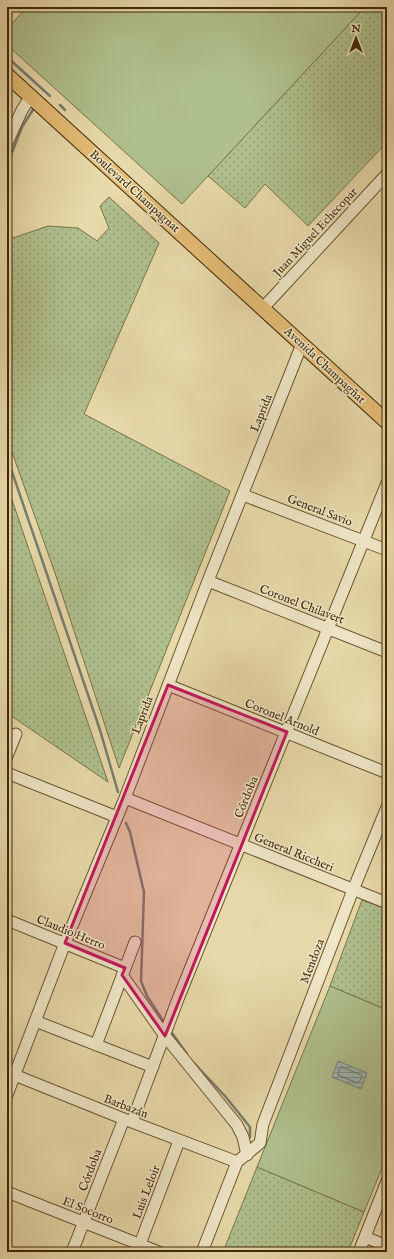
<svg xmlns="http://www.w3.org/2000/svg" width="394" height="1259" font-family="'IM FELL English',serif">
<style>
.grass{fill:url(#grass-dots);stroke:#78744a}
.park{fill:#afc08d;stroke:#78744a}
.water{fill:url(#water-rules);stroke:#787e6f}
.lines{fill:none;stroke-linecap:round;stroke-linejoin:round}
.shore{stroke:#6e705e;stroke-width:1}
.stream{stroke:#787e6f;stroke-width:2.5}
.minor-casing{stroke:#6a5430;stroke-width:13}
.major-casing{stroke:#402808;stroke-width:16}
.minor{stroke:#efe6c7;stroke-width:11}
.major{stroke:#e4bc74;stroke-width:14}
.marked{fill:#c2185b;fill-opacity:0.2;stroke:#c2185b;stroke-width:3;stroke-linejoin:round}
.labels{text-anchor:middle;stroke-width:3;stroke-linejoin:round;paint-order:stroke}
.street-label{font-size:12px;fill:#402808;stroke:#efe6c7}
</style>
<defs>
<pattern id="grass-dots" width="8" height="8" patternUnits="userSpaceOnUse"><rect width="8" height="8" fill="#afc08d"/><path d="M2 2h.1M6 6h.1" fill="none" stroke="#909c71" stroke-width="1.8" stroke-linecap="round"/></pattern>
<pattern id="water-rules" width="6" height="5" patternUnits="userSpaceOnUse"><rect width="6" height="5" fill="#9db7b4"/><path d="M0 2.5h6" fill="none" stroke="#819590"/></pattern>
</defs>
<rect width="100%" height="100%" fill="#e7d9a9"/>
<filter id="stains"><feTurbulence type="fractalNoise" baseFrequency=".005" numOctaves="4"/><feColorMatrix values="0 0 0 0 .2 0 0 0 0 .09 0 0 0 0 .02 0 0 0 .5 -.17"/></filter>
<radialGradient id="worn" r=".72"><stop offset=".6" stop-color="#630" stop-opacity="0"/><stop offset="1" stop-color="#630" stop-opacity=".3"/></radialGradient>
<path class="grass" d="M 365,7 L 387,7 L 387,142 L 308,226 L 265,184 L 245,208 L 208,176 Z
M 109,197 L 159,243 L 84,414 L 230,491 L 119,768 L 55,573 L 7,438 L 7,240 L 48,226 L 78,228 L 97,241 L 109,228 L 100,206 Z
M 7,485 L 108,782 L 7,713 Z
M 362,900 L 387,909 L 387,1010 L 330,986 Z
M 257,1167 L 364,1212 L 348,1252 L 223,1252 Z"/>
<path class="park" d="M 27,7 L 365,7 L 182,204 L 7,45 L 7,29 Z
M 330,986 L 387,1010 L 387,1156 L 364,1212 L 257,1167 Z"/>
<path class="water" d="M 338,1061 L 367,1073 L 361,1089 L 332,1077 Z"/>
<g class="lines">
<path class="shore" d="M 342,1067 L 361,1075 L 362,1077 L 359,1082 L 357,1083 L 338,1075 L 338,1073 L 340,1068 Z"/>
<path class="stream" d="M 7,57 L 50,96
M 60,105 L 65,110
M 7,165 L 22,127 L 34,108
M 7,457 L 100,730 L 118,792
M 126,823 L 130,832 L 144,892 L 141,981 L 147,996 L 164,1022
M 172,1033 L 187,1054
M 192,1061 L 225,1096 L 250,1127 L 250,1137"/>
<g class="minor-casing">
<path id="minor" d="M 7,143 L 22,110 L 31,96
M 263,308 L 387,174
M 243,495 L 387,550
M 208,581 L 387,652
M 168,685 L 387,773
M 7,756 L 16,734
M 7,773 L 117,817
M 125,798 L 387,903
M 7,920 L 125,968
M 122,975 L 165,1036 L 237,1125 L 243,1137 L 247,1155
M 35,1021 L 153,1067
M 96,1045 L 135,942
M 7,1072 L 124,1119 L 237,1162
M 7,1095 L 65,943 L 125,798 L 208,581 L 302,344
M 132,1122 L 178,999 L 387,483
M 237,1162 L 260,1143 L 263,1124 L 353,890 L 387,807
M 7,1192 L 159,1252
M 365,1237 L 387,1246
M 72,1252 L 124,1119
M 137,1252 L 179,1141
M 202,1252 L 237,1162
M 359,1252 L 387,1181"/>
</g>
<g class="major-casing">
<path id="major" d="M 7,75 L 387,422"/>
</g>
<use href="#minor" class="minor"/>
<use href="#major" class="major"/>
</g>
<path class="marked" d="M 168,685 L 287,732 L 165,1036 L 122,975 L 125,968 L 65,943 Z"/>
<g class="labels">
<g class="street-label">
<text transform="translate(135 191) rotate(42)" y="4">Boulevard Champagnat</text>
<text transform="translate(315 232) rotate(-47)" y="4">Juan Miguel Echecopar</text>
<text transform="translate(325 365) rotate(43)" y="4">Avenida Champagñat</text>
<text transform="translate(261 413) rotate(-68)" y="4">Laprida</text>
<text transform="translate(320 510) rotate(21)" y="4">General Savio</text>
<text transform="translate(302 604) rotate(21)" y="4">Coronel Chilavert</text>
<text transform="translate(142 715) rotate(-69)" y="4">Laprida</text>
<text transform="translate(282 717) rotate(22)" y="4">Coronel Arnold</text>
<text transform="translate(246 797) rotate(-68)" y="4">Córdoba</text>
<text transform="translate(294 852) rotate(22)" y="4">General Riccheri</text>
<text transform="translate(71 932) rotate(22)" y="4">Claudio Herro</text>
<text transform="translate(312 961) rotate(-69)" y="4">Mendoza</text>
<text transform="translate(126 1106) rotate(21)" y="4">Barbazán</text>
<text transform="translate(90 1170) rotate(-69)" y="4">Córdoba</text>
<text transform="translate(146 1192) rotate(-69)" y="4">Luis Leloir</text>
<text transform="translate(88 1210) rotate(22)" y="4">El Socorro</text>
</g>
</g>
<rect width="394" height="1259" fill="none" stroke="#e7d9a9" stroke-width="24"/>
<rect x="8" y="8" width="378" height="1243" fill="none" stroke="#402808" stroke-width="2"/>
<rect x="12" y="12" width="370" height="1235" fill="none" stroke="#402808"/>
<g transform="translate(356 38)" stroke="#efe6c7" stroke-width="3" paint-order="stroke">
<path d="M0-3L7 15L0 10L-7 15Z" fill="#402808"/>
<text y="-6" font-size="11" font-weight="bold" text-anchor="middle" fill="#402808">N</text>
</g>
<rect width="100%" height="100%" filter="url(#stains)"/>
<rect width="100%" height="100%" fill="url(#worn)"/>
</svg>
